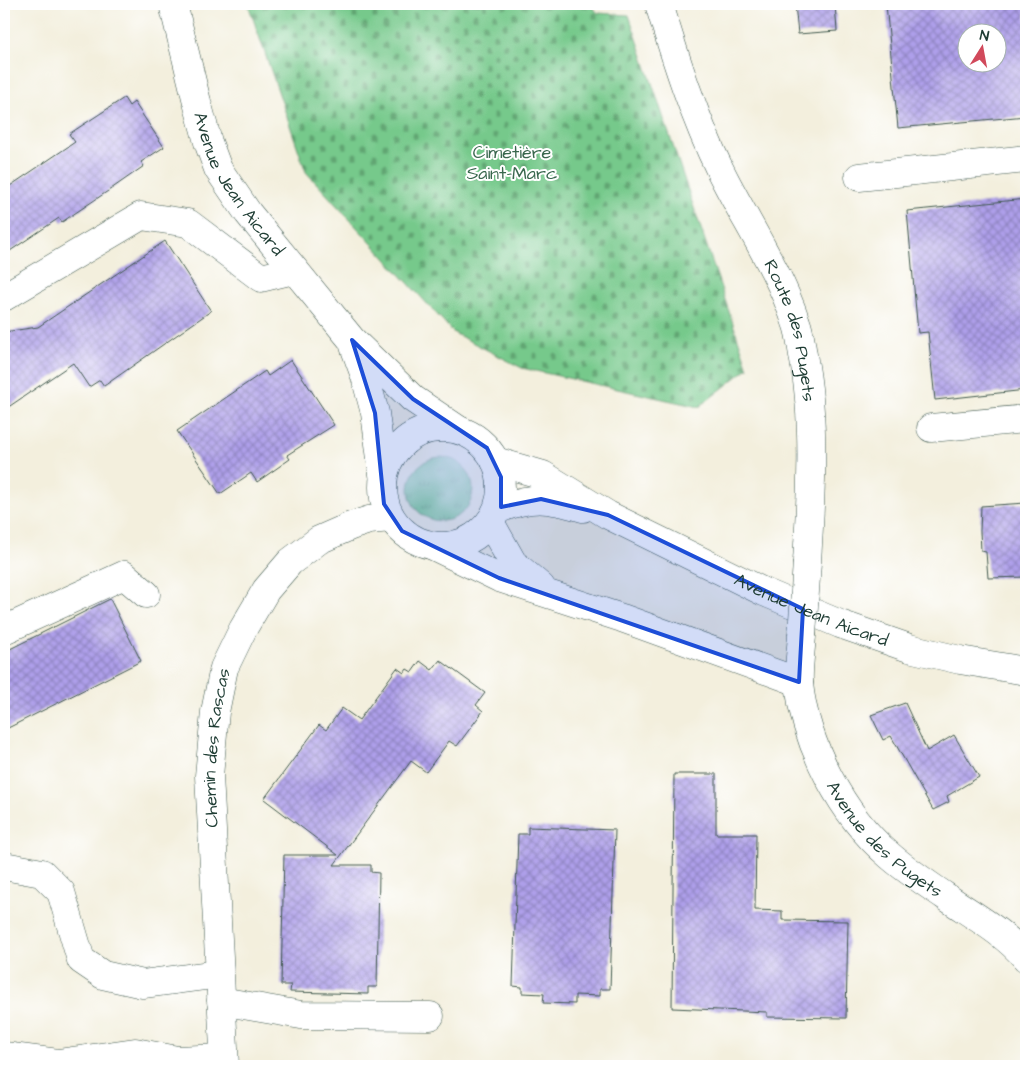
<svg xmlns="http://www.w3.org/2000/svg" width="1030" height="1070" font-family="'Architects Daughter',sans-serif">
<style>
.grass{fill:url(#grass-tufts);stroke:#4a8360}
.cemetery{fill:url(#cemetery-stones);stroke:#4a8360}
.building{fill:url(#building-cross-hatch);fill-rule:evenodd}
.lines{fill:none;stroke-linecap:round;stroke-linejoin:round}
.minor-casing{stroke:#3f584d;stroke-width:29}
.major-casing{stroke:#3f584d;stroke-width:29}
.minor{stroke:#fff;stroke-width:28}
.major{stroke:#fff;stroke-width:28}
.major-bridge-casing{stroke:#3f584d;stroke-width:29;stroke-linecap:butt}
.major-bridge{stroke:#fff;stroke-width:28}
.marked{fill:#1d4ed8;fill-opacity:0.2;stroke:#1d4ed8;stroke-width:4;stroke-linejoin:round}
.labels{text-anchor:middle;stroke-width:4;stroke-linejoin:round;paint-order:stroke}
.park-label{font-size:18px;fill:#39674e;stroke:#fff}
.street-label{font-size:18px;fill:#1f3d34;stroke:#fff}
</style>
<defs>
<pattern id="grass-tufts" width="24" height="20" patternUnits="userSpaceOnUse" patternTransform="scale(1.25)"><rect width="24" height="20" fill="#76c98b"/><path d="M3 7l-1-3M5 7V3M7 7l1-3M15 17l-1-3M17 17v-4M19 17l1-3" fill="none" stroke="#60a472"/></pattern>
<pattern id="cemetery-stones" width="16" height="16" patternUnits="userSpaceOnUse" patternTransform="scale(1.25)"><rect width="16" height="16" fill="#76c98b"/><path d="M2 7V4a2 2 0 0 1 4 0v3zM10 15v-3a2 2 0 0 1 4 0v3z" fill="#60a472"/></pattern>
<pattern id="building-cross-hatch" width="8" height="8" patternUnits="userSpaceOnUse" patternTransform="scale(1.25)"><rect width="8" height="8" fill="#ae9fea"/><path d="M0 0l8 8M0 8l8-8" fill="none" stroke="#8d83be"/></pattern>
</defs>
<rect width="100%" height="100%" fill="#fff"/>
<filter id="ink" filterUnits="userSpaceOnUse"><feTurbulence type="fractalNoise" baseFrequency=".02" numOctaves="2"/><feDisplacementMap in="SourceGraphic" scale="10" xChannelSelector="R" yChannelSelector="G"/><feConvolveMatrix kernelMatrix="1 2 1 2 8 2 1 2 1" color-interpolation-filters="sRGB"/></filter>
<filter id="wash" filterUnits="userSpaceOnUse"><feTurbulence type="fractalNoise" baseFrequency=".0096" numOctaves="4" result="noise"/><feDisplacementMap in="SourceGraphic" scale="20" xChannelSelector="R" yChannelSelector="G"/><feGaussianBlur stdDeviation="1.12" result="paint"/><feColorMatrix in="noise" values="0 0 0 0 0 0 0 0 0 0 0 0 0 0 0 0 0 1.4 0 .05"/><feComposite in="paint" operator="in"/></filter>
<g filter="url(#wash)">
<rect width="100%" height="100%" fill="#f3efdd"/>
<path class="grass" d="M409 489a32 32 0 1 1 64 0a32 32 0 1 1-64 0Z"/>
<path class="cemetery" d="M 248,4 L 590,4 L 598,13 L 629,15 L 748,368 L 699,407 L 522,368 L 454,333 L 306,172 Z"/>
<g id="blocks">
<path class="building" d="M 795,4 L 835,4 L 837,31 L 798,34 Z
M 886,4 L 1026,4 L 1026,116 L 898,128 ZM 968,32 L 998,32 L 998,62 L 968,62 Z
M 124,98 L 129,106 L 134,102 L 164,147 L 141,162 L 144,166 L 111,189 L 62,222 L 59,218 L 4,255 L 4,190 L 75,142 L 69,134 Z
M 1026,199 L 1026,390 L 935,400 L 928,332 L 918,333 L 907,211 Z
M 165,241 L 211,311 L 104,386 L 100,380 L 89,387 L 73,363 L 4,410 L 4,332 L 38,327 Z
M 291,360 L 334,425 L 287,455 L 290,459 L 257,482 L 251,473 L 220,494 L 177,431 L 265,371 L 268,376 Z
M 1026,503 L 1026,577 L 988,578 L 986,552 L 981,551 L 980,531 L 981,506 Z
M 110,599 L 141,661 L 4,730 L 4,652 Z
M 440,660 L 485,693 L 476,705 L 483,711 L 457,746 L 449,741 L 426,772 L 411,761 L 334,865 L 371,865 L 371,872 L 379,873 L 377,987 L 368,987 L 368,994 L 290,992 L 291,985 L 281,985 L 284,855 L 338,855 L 264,799 L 319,725 L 326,730 L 342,708 L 359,720 L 397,668 L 404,673 L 407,669 L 412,672 L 420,661 L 432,670 Z
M 905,703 L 927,751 L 954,735 L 979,777 L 947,796 L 949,802 L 933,810 L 891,736 L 883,740 L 871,715 Z
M 674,774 L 716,774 L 716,834 L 756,834 L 755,910 L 782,911 L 782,920 L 848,921 L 846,1018 L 767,1017 L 767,1012 L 672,1008 Z
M 528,827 L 615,830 L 610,989 L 600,989 L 600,996 L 575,995 L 575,1004 L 543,1003 L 544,994 L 522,993 L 522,987 L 513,986 L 518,834 L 528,834 Z"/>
</g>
</g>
<g filter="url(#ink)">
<use href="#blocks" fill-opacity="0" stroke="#3f584d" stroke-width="1"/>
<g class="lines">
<g class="minor-casing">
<g id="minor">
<path id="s1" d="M 173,4 L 197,102 L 208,142 L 218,169 L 248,213 L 352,340 L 413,399 L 459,430"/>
<path d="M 859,177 L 1026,159"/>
<path d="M 4,297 L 141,216 L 188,223 L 261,278 L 294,270"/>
<path d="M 354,346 L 365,376 L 375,413 L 383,474"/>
<circle cx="442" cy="487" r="59"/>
<path d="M 931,428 L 1026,419"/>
<path id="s2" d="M 495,461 L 543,475 L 608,515 L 764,592 L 840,624 L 909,648 L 960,660 L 1026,671"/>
<path d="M 497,510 C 532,495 548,498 583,508"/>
<path d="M 490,522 L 513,563 L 541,587"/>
<path d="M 433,546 L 499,578 L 622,618 L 799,682"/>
<path d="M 4,630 L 124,575 L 146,594"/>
<path d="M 4,866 L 42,873 L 61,892 L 81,960 L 103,975 L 143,984 L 219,974"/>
<path d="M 221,1001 L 301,1015 L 430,1016"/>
<path d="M 4,1056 L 58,1063 L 135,1052 L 177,1060 L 224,1058"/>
<path id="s3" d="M 225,1066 L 209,776 L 215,712 L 224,668 L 243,629 L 266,590 L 290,562 L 319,540 L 351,526 L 369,520 L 391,518"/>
</g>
</g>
<g class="major-casing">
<g id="major">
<path id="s4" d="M 659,4 C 676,60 694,117 720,170 C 745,221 778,268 796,322 C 800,332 801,344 803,355 C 816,423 811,494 807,562"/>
<path id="s5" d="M 802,635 C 801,651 798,668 799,684 C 806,746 842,815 889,855 C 906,870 926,883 945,896 C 972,915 1004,932 1026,958"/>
</g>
</g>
<use href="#minor" class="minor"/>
<use href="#major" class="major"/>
<g class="major-bridge-casing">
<path id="major-bridge" d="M 802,635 L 807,562"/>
</g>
<use href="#major-bridge" class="major-bridge"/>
</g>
</g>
<path class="marked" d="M 352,340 L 413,399 L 487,448 L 501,477 L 501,507 L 541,499 L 608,515 L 803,609 L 799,682 L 499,578 L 402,531 L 384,504 L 375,413 Z"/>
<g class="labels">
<g class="park-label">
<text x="512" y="158">Cimetière<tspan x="512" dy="21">Saint-Marc</tspan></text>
</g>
<g class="street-label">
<text dy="6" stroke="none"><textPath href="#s1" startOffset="194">Avenue Jean Aicard</textPath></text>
<text dy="6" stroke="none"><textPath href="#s4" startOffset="354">Route des Pugets</textPath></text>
<text dy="6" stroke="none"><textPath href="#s2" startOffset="351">Avenue Jean Aicard</textPath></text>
<text dy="6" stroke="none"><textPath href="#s3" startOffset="319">Chemin des Rascas</textPath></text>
<text dy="6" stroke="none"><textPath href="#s5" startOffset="232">Avenue des Pugets</textPath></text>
</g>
</g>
<rect width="1030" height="1070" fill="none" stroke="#fff" stroke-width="20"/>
<g transform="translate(982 48) rotate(11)"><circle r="24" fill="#ffffff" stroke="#a5b1ae"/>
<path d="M0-4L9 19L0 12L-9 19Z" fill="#d1495b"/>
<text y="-8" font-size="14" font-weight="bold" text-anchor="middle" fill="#1f3d34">N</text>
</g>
</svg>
